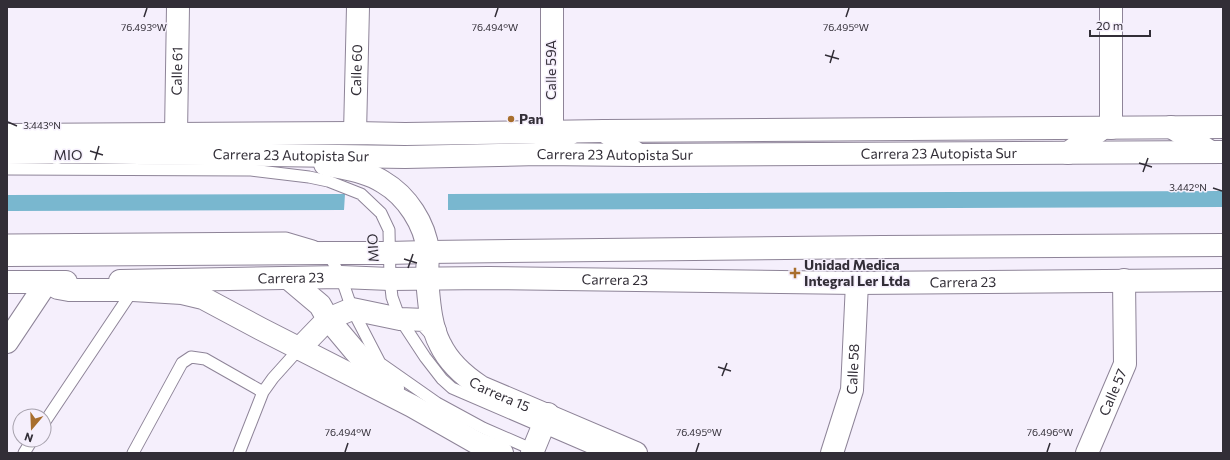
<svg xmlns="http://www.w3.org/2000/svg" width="1230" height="460" font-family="Commissioner,sans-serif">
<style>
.water{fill:#79b7cf}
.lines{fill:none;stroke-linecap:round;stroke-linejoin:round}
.service-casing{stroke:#8e8498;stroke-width:13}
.minor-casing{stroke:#8e8498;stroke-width:24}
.tertiary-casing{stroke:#8e8498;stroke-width:24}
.primary-casing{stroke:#8e8498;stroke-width:24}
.service{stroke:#fff;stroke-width:11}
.minor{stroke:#fff;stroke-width:22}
.tertiary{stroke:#fff;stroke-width:22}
.primary{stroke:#fff;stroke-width:22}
.ticks{fill:none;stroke:#322e37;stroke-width:1.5}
.poi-dot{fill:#a86e2d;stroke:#f5effc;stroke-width:1.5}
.labels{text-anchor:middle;stroke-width:3;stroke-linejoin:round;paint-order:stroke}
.street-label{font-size:14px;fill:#322e37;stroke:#f5effc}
.poi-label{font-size:14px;font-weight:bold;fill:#322e37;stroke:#f5effc;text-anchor:start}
.ticks-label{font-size:10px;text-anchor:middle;fill:#322e37;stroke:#f5effc;stroke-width:3;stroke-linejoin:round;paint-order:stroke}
</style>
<rect width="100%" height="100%" fill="#f5effc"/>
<path class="water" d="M 1223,191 L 1223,207 L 448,210 L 448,194 Z
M 345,194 L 344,210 L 7,211 L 7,195 Z"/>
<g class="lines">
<g class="service-casing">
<path id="service" d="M 7,169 L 251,170 L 309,177 L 328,181 L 361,194 L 381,213 L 389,230 L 390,279 L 392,297 L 400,319 L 425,357 L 442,379 L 452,388 L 603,453
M 7,240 L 286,238 L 313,246 L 328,253 L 341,277 L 352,309 L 380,363 L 437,403 L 483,428 L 536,451
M 44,423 L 133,290
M 24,453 L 32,440
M 133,453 L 182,363 L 191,357 L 205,359 L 263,392
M 239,453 L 263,392 L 273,378 L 299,349"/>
</g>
<g class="minor-casing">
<g id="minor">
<path d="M 552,7 L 552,132"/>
<path d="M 1111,128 L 1111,7"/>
<path id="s1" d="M 355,133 L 358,7"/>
<path id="s2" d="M 176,134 L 178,7"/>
<path d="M 7,342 L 47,282"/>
<path id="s3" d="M 832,453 L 852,390 L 857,283"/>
<path id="s4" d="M 1087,453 L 1125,364 L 1124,280"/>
</g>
</g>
<g class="tertiary-casing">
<g id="tertiary">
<path d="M 7,135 L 355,133 L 405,134 L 604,131 L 1223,127"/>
<path id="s5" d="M 120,281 L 341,277 L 390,279 L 489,278 L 857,283 L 1223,280"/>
<path d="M 7,282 L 66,282"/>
<path d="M 532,453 L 548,414"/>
</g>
</g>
<g class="primary-casing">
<g id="primary">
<path d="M 1171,127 L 1211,152"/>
<path d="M 604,131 L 639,155"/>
<path d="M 30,135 L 57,153"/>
<path id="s6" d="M 7,153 L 72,152 L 405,157 L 539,154 L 639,155 L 1223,152"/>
<path d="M 1068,153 L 1103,128"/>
<path d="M 539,154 L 572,132"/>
<path id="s7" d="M 325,164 C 345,169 366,171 383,182 C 407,196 425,224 428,251 C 428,260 427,270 427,279 C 429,300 430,325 440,344 C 449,363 464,376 481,387 L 636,453"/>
<path d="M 7,255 L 328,253 L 388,253 L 428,252 L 882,247 L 1223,245"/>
<path d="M 288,278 L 320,305 L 328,319 L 354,350 L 365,362 L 393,388"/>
<path d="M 47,282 L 58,288 L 69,290 L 133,290 L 182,293 L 203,298 L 261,329 L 412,406 L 477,443 L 502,453"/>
<path d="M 299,349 L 328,319 L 352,309 L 400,319 L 425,320 L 435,331"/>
</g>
</g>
<use href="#service" class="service"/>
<use href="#minor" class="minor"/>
<use href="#tertiary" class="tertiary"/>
<use href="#primary" class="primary"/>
</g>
<path class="ticks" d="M 144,17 L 147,8M 495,17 L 498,8M 846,17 L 849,8M 825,55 L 839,59M 830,63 L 834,50M 8,122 L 17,126M 90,151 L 103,155M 95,160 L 99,146M 1139,163 L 1152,167M 1143,172 L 1148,158M 1213,188 L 1222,191M 404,259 L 417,263M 408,268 L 413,254M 718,367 L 731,371M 722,376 L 727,363M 345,452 L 348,443M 696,452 L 699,443M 1047,452 L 1050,443"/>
<g class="poi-dot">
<circle cx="511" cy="119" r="4"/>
<path d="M793 267h4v4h4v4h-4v4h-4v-4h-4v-4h4z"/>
</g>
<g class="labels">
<g class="street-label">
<text dy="5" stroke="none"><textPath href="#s1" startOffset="63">Calle 60</textPath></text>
<text transform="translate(551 70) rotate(-90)" y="5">Calle 59A</text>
<text dy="5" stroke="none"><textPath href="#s2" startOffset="63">Calle 61</textPath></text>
<text dy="5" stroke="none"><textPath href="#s6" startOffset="932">Carrera 23 Autopista Sur</textPath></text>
<text x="68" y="160">MIO</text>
<text dy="5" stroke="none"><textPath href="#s6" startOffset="284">Carrera 23 Autopista Sur</textPath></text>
<text dy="5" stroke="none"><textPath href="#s6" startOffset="608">Carrera 23 Autopista Sur</textPath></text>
<text transform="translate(373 248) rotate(-93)" y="5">MIO</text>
<text dy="5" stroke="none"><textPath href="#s5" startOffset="171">Carrera 23</textPath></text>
<text dy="5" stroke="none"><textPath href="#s5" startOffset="495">Carrera 23</textPath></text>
<text dy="5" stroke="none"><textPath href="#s5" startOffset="843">Carrera 23</textPath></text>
<text dy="5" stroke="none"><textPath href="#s3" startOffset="87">Calle 58</textPath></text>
<text dy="5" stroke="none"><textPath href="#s4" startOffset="66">Calle 57</textPath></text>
<text dy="5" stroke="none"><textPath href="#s7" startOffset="321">Carrera 15</textPath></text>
</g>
<g class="poi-label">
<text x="519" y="124">Pan</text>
<text x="804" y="270">Unidad Medica<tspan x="804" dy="16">Integral Ler Ltda</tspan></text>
</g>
</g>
<g class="ticks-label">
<text x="144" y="31">76.493°W</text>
<text x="495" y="31">76.494°W</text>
<text x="846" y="31">76.495°W</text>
<text x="42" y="129">3.443°N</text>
<text x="1188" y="191">3.442°N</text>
<text x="348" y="436">76.494°W</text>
<text x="699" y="436">76.495°W</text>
<text x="1050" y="436">76.496°W</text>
</g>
<rect width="1230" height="460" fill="none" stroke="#322e37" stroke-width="16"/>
<g transform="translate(32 428) rotate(199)"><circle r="19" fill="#f5effc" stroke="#a7a2ad"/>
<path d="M0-3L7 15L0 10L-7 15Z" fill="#a86e2d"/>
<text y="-6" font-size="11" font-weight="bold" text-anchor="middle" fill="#322e37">N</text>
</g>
<path d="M1090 30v6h60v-6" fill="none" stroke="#322e37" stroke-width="2"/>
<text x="1096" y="30" font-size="12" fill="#322e37" stroke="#f5effc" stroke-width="3" paint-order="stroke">20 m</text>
</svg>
